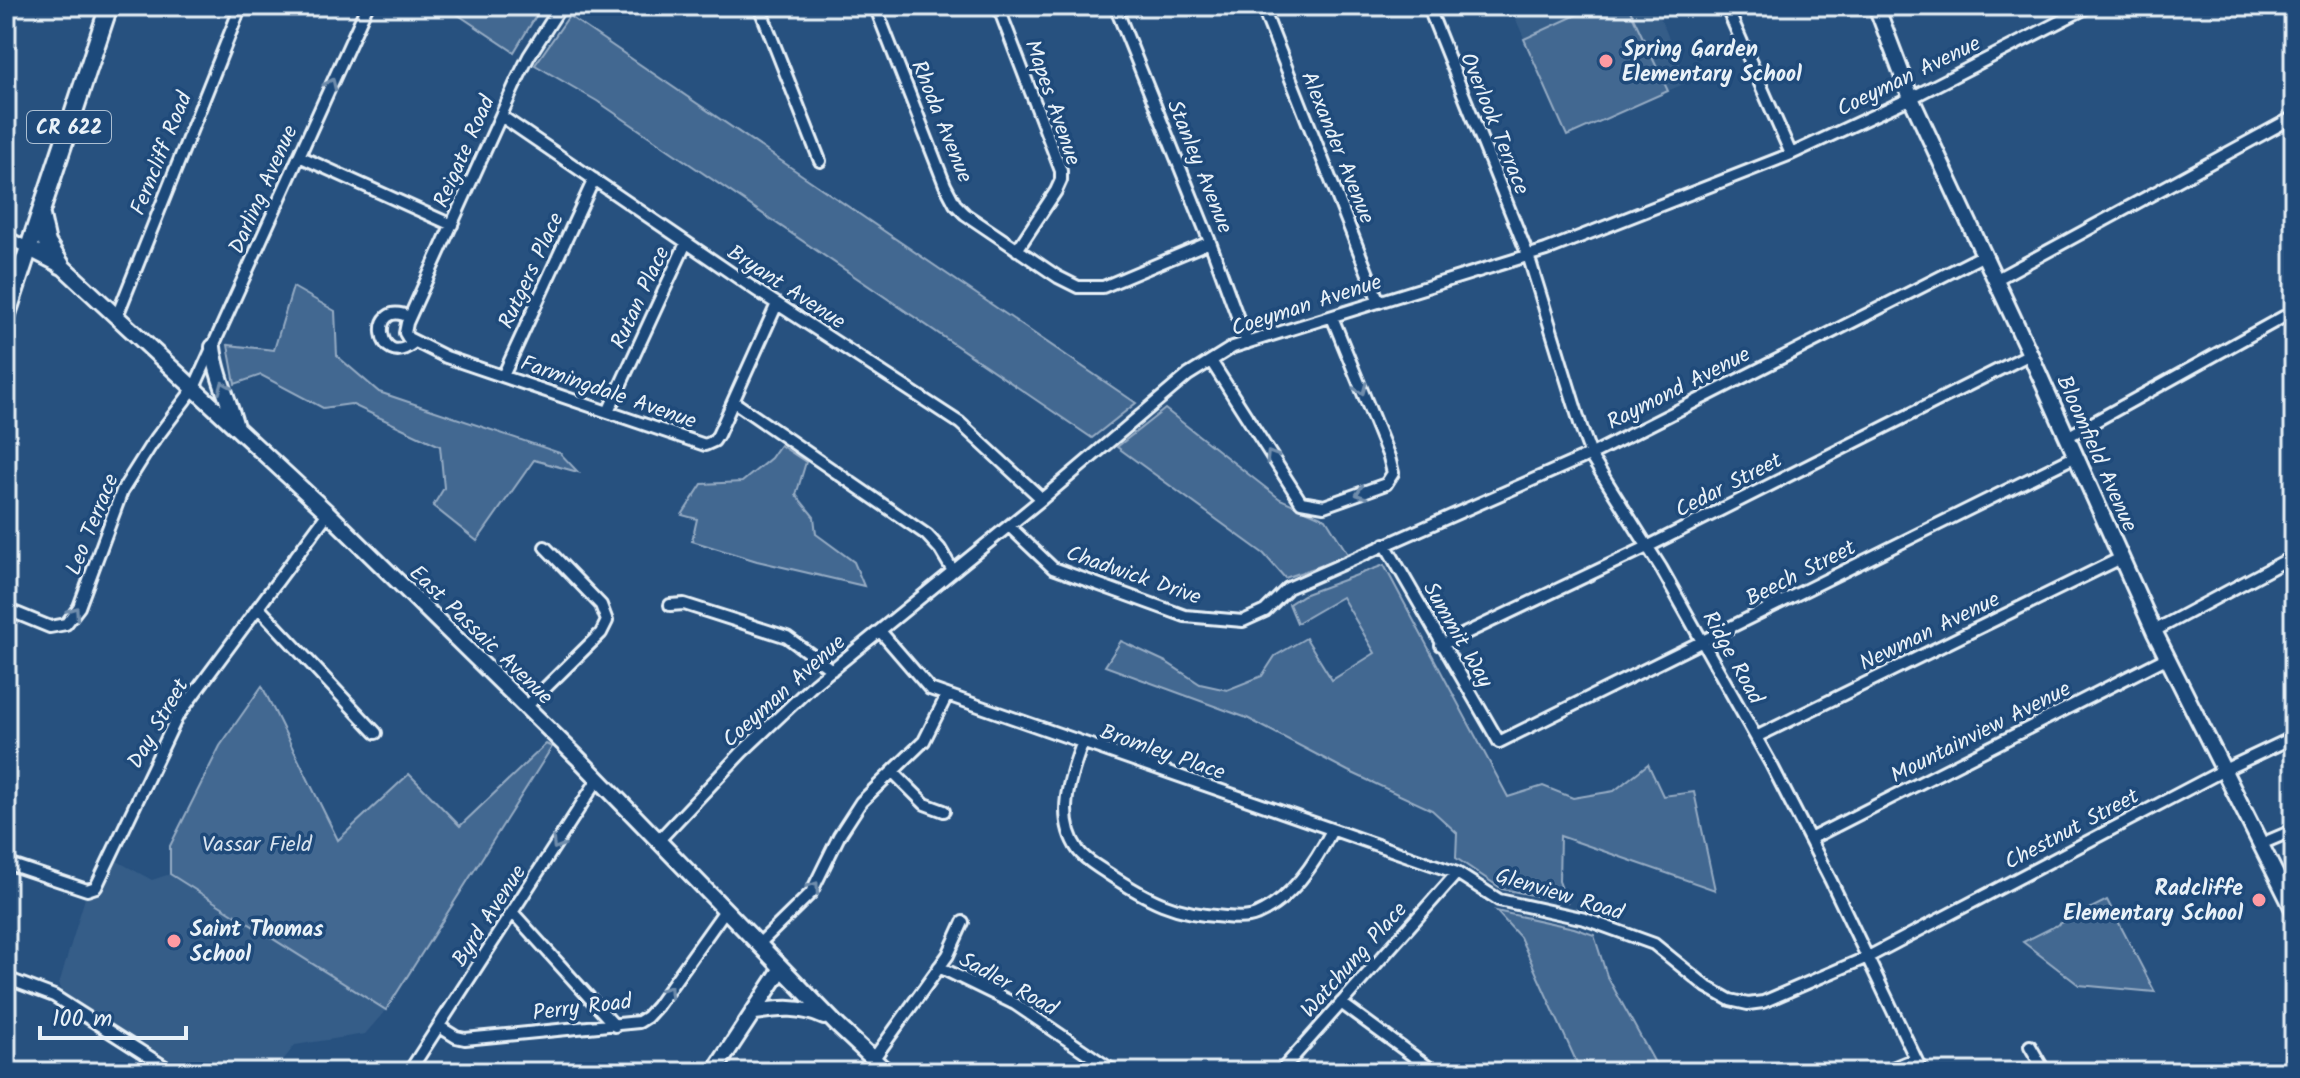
<svg xmlns="http://www.w3.org/2000/svg" width="2300" height="1078" font-family="Kalam,sans-serif">
<style>
.built{fill:#355d88}
.green{fill:#436891;stroke:#96acc4;stroke-width:2}
.lines{fill:none;stroke-linecap:round;stroke-linejoin:round}
.street-casing{stroke:#e8f1f8;stroke-width:16}
.secondary-casing{stroke:#e8f1f8;stroke-width:20}
.primary-casing{stroke:#e8f1f8;stroke-width:22}
.street{stroke:#1f4a7a;stroke-width:10}
.secondary{stroke:#1f4a7a;stroke-width:14}
.primary{stroke:#1f4a7a;stroke-width:16}
.oneway{stroke:#6f8dac}
.poi-dot{fill:#ff9aa2;stroke:#1f4a7a;stroke-width:3}
.labels{text-anchor:middle;stroke-width:7;stroke-linejoin:round;paint-order:stroke}
.shield{fill:#1f4a7a;stroke:#acbfd2;stroke-width:2}
.shield-label{font-size:20px;font-weight:bold;fill:#e8f1f8}
.poi-label{font-size:22px;font-weight:bold;fill:#e8f1f8;stroke:#1f4a7a;text-anchor:start}
.street-label{font-size:22px;fill:#e8f1f8;stroke:#1f4a7a}
.park-label{font-size:22px;fill:#d8e3ee;stroke:#1f4a7a}
</style>
<rect width="100%" height="100%" fill="#27517f"/>
<filter id="ink" filterUnits="userSpaceOnUse"><feTurbulence type="fractalNoise" baseFrequency=".0125" numOctaves="2"/><feDisplacementMap in="SourceGraphic" scale="16" xChannelSelector="R" yChannelSelector="G"/><feConvolveMatrix kernelMatrix="1 2 1 2 8 2 1 2 1" color-interpolation-filters="sRGB"/></filter>
<g filter="url(#ink)">
<path class="built" d="M 1510,6 L 1655,6 L 1688,82 L 1567,136 Z
M 115,860 L 152,880 L 170,874 L 386,1010 L 365,1034 L 295,1045 L 274,1072 L 189,1072 L 63,993 L 59,984 L 85,898 L 100,894 Z"/>
<path class="green" d="M 445,6 L 542,6 L 514,52 Z
M 1596,6 L 1628,6 L 1668,91 L 1567,136 L 1524,39 Z
M 569,16 L 1136,403 L 1092,438 L 597,101 L 535,65 Z
M 293,287 L 335,311 L 337,356 L 379,392 L 560,453 L 578,472 L 534,460 L 477,541 L 433,506 L 444,488 L 440,446 L 351,404 L 323,408 L 261,375 L 235,384 L 228,345 L 274,350 Z
M 1165,409 L 1280,499 L 1326,519 L 1349,556 L 1285,578 L 1264,554 L 1117,447 Z
M 780,445 L 806,462 L 796,495 L 814,517 L 816,534 L 854,562 L 864,586 L 757,561 L 692,541 L 697,519 L 682,515 L 702,484 L 742,482 L 771,458 Z
M 1384,565 L 1508,797 L 1543,786 L 1573,798 L 1614,791 L 1648,764 L 1663,796 L 1694,792 L 1715,890 L 1560,836 L 1559,881 L 1567,902 L 1502,889 L 1456,858 L 1457,833 L 1432,810 L 1348,771 L 1247,718 L 1105,666 L 1121,641 L 1166,662 L 1200,684 L 1227,690 L 1262,676 L 1275,656 L 1306,638 L 1332,680 L 1375,653 L 1342,597 L 1297,623 L 1289,604 L 1303,595 Z
M 262,686 L 338,840 L 409,774 L 460,826 L 546,744 L 552,747 L 386,1010 L 170,874 L 170,846 L 220,746 Z
M 2107,900 L 2155,992 L 2079,985 L 2023,942 Z
M 1496,911 L 1574,928 L 1594,935 L 1607,976 L 1660,1072 L 1581,1072 L 1520,937 Z"/>
<g class="lines">
<g class="street-casing">
<path id="street" d="M 561,6 L 529,56 L 517,80 L 407,323 L 405,333 L 408,338 L 446,357 L 705,445 L 714,441 L 718,435 L 777,304
M 759,6 L 820,161
M 875,6 L 945,185 L 955,204 L 965,214 L 1058,277 L 1078,287 L 1103,287 L 1210,242
M 998,6 L 1061,171 L 1061,180 L 1056,191 L 1017,250
M 1115,6 L 1210,242 L 1247,343
M 1262,6 L 1379,302
M 1428,6 L 1529,258 L 1583,433 L 1593,460 L 1661,568 L 1771,764 L 1831,881 L 1922,1072
M 1726,6 L 1791,154
M 501,116 L 756,290 L 960,423 L 1042,499
M 299,156 L 452,225
M 6,237 L 28,248
M 1995,280 L 2294,117
M 117,316 L 241,6
M 409,317 C 368,297 377,372 413,343
M 1211,361 L 1301,502 L 1324,506 L 1386,484 L 1393,473 L 1389,457 L 1332,317
M 503,376 L 594,179
M 734,402 L 927,535 L 940,549 L 953,571
M 608,412 L 686,243
M 2067,437 L 2294,311
M 1009,526 L 1053,568 L 1185,616 L 1243,621 L 1265,611 L 1288,588 L 1596,452 L 1984,255
M 1385,544 L 1499,742 L 2076,456
M 670,605 L 684,604 L 787,637 L 832,670
M 258,607 L 376,733
M 6,609 L 50,627 L 66,624 L 79,607 L 122,491 L 151,445 L 194,388 L 367,6
M 880,631 L 930,689 L 1457,873 L 1499,900 L 1585,919 L 1654,944 L 1707,987 L 1730,1000 L 1748,1004 L 1763,1002 L 1870,956 L 2224,770 L 2294,737
M 2154,631 L 2294,556
M 1441,645 L 1647,547 L 2030,354
M 525,708 L 601,633 L 607,621 L 601,605 L 545,547
M 1756,737 L 2121,558
M 1082,744 C 1070,777 1055,817 1078,850 C 1085,860 1097,866 1107,873 C 1148,900 1174,914 1225,917 C 1234,918 1247,919 1256,915 C 1290,901 1316,862 1332,830
M 893,772 L 925,804 L 944,811
M 1810,839 L 2168,657
M 658,841 L 742,752 L 814,684 L 1042,499 L 1188,375 L 1233,347 L 1546,250 L 1791,154 L 1911,98 L 2090,6
M 2261,844 L 2294,830
M 6,863 L 87,890 L 96,887 L 177,717 L 328,513
M 513,913 L 615,1026
M 760,943 L 811,893 L 839,836 L 861,802 L 924,741 L 947,695
M 939,967 L 1015,1004 L 1115,1072
M 6,978 L 54,996 L 173,1072
M 1341,1003 L 1435,1072
M 440,1027 L 456,1037 L 465,1039 L 639,1022 L 647,1017 L 657,1006 L 726,909
M 2030,1046 L 2045,1072
M 872,1061 L 948,955 L 963,922
M 409,1072 L 598,779
M 1280,1072 L 1457,873
M 1883,1072 L 1915,1059"/>
</g>
<g class="secondary-casing">
<path id="secondary" d="M 1876,6 L 1911,98 L 2030,354 L 2154,631 L 2294,911
M 28,248 L 61,265 L 328,513 L 577,757 L 838,1026 L 887,1072
M 213,347 C 216,375 229,400 236,427
M 755,1012 C 781,1008 800,1006 824,1017
M 714,1072 L 782,968"/>
</g>
<g class="primary-casing">
<path id="primary" d="M 41,216 L 47,243 L 61,265
M 6,317 L 109,6"/>
</g>
<use href="#street" class="street"/>
<use href="#secondary" class="secondary"/>
<use href="#primary" class="primary"/>
</g>
<defs><path id="oneway-chevron" d="M-2-3.5L2.5 0L-2 3.5" fill="none" stroke-width="1.6" stroke-linecap="round" stroke-linejoin="round" transform="scale(2)"/></defs>
<g class="oneway">
<use href="#oneway-chevron" transform="translate(331 84) rotate(-66)"/>
<use href="#oneway-chevron" transform="translate(224 387) rotate(-113)"/>
<use href="#oneway-chevron" transform="translate(1361 389) rotate(68)"/>
<use href="#oneway-chevron" transform="translate(1271 456) rotate(-122)"/>
<use href="#oneway-chevron" transform="translate(1361 493) rotate(161)"/>
<use href="#oneway-chevron" transform="translate(74 612) rotate(-55)"/>
<use href="#oneway-chevron" transform="translate(557 844) rotate(122)"/>
<use href="#oneway-chevron" transform="translate(814 887) rotate(-55)"/>
<use href="#oneway-chevron" transform="translate(668 991) rotate(-55)"/>
</g>
</g>
<g class="poi-dot">
<circle cx="1606" cy="61" r="8"/>
<circle cx="2259" cy="900" r="8"/>
<circle cx="174" cy="941" r="8"/>
</g>
<g class="labels">
<rect class="shield" x="27" y="111" width="84" height="32" rx="6"/>
<g class="shield-label">
<text x="69" y="134">CR 622</text>
</g>
<g class="poi-label">
<text x="1622" y="56">Spring Garden<tspan x="1622" dy="25">Elementary School</tspan></text>
<text x="2243" y="895" text-anchor="end">Radcliffe<tspan x="2243" dy="25">Elementary School</tspan></text>
<text x="190" y="936">Saint Thomas<tspan x="190" dy="25">School</tspan></text>
</g>
<g class="street-label">
<text transform="translate(1908 75) rotate(-26)" y="8">Coeyman Avenue</text>
<text transform="translate(1054 102) rotate(71)" y="8">Mapes Avenue</text>
<text transform="translate(943 121) rotate(68)" y="8">Rhoda Avenue</text>
<text transform="translate(1496 123) rotate(68)" y="8">Overlook Terrace</text>
<text transform="translate(1339 147) rotate(68)" y="8">Alexander Avenue</text>
<text transform="translate(463 151) rotate(-66)" y="8">Reigate Road</text>
<text transform="translate(160 153) rotate(-68)" y="8">Ferncliff Road</text>
<text transform="translate(1201 166) rotate(68)" y="8">Stanley Avenue</text>
<text transform="translate(262 189) rotate(-66)" y="8">Darling Avenue</text>
<text transform="translate(530 270) rotate(-65)" y="8">Rutgers Place</text>
<text transform="translate(787 286) rotate(33)" y="8">Bryant Avenue</text>
<text transform="translate(639 297) rotate(-65)" y="8">Rutan Place</text>
<text transform="translate(1306 304) rotate(-18)" y="8">Coeyman Avenue</text>
<text transform="translate(1678 387) rotate(-27)" y="8">Raymond Avenue</text>
<text transform="translate(609 391) rotate(19)" y="8">Farmingdale Avenue</text>
<text transform="translate(2098 453) rotate(66)" y="8">Bloomfield Avenue</text>
<text transform="translate(1728 484) rotate(-27)" y="8">Cedar Street</text>
<text transform="translate(91 524) rotate(-68)" y="8">Leo Terrace</text>
<text transform="translate(1800 572) rotate(-27)" y="8">Beech Street</text>
<text transform="translate(1134 574) rotate(19)" y="8">Chadwick Drive</text>
<text transform="translate(1929 630) rotate(-26)" y="8">Newman Avenue</text>
<text transform="translate(482 634) rotate(44)" y="8">East Passaic Avenue</text>
<text transform="translate(1459 634) rotate(60)" y="8">Summit Way</text>
<text transform="translate(1734 657) rotate(61)" y="8">Ridge Road</text>
<text transform="translate(783 690) rotate(-42)" y="8">Coeyman Avenue</text>
<text transform="translate(157 723) rotate(-60)" y="8">Day Street</text>
<text transform="translate(1980 731) rotate(-27)" y="8">Mountainview Avenue</text>
<text transform="translate(1163 751) rotate(19)" y="8">Bromley Place</text>
<text transform="translate(2071 828) rotate(-28)" y="8">Chestnut Street</text>
<text transform="translate(1560 893) rotate(17)" y="8">Glenview Road</text>
<text transform="translate(488 915) rotate(-57)" y="8">Byrd Avenue</text>
<text transform="translate(1353 959) rotate(-48)" y="8">Watchung Place</text>
<text transform="translate(1009 983) rotate(29)" y="8">Sadler Road</text>
<text transform="translate(582 1006) rotate(-7)" y="8">Perry Road</text>
</g>
<g class="park-label">
<text x="257" y="851">Vassar Field</text>
</g>
</g>
<rect width="2300" height="1078" fill="none" stroke="#1f4a7a" stroke-width="32"/>
<rect x="16" y="16" width="2268" height="1046" fill="none" stroke="#e8f1f8" stroke-width="3" filter="url(#ink)"/>
<path d="M40 1026v12h146v-12" fill="none" stroke="#e8f1f8" stroke-width="4"/>
<text x="52" y="1026" font-size="24" fill="#e8f1f8" stroke="#1f4a7a" stroke-width="6" paint-order="stroke">100 m</text>
</svg>
